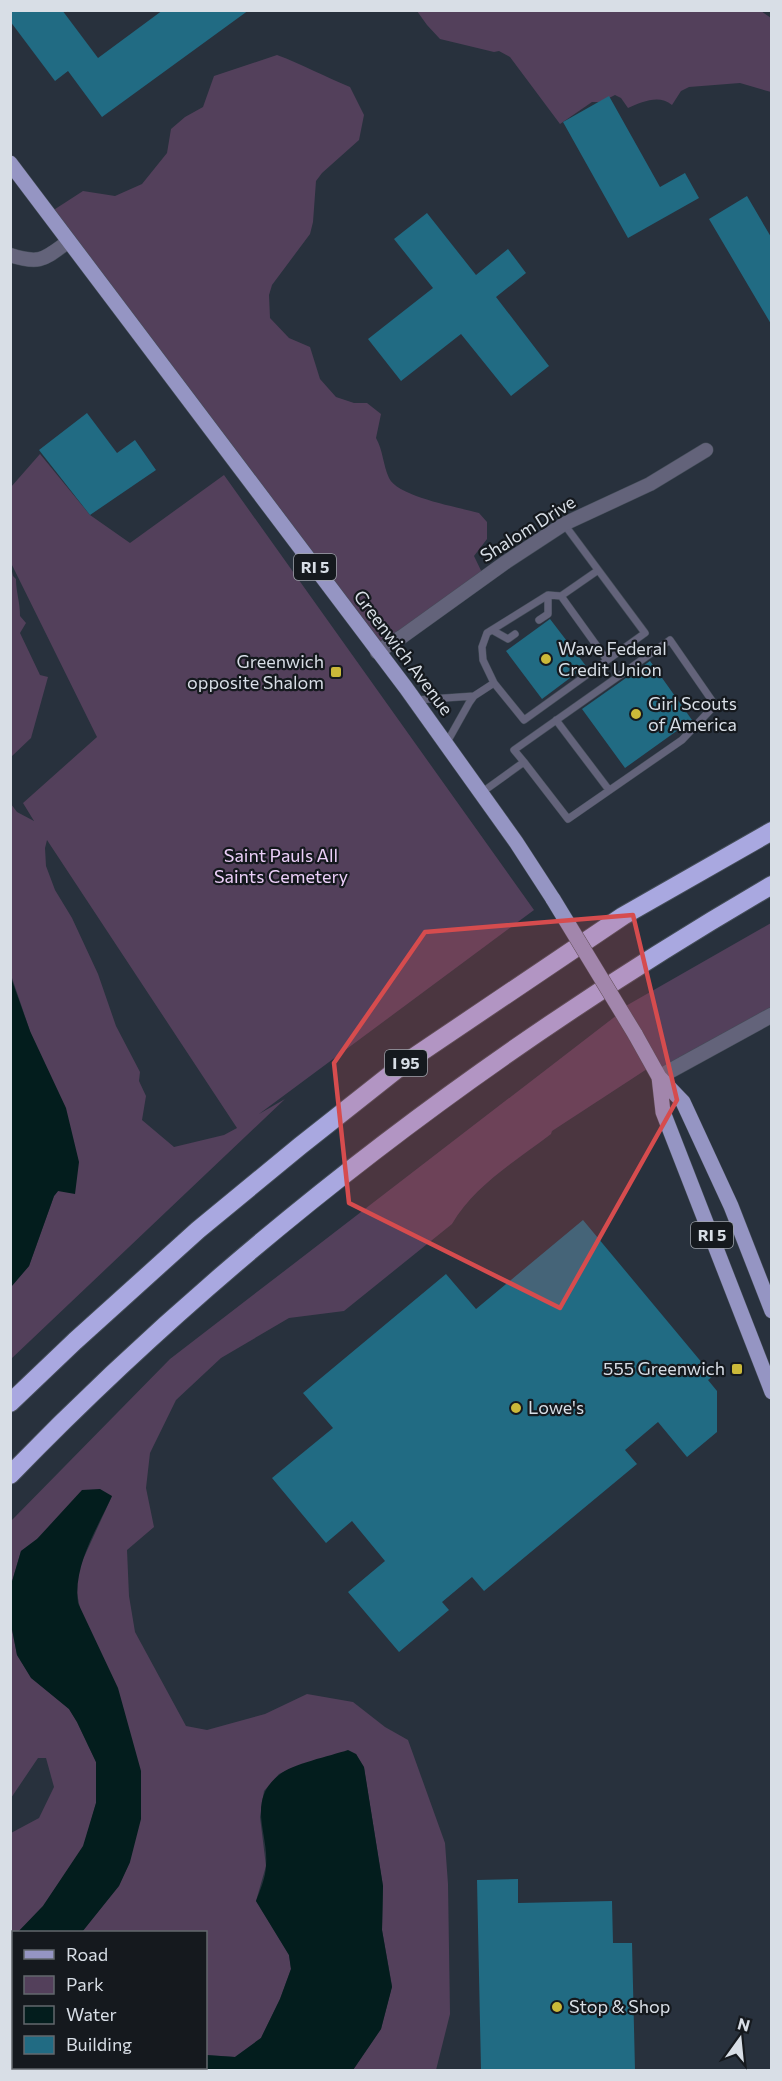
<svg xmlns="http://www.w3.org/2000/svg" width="782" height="2081" font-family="Commissioner,sans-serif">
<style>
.green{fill:#53405b;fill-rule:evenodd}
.water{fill:#031d1d}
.building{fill:#216b83}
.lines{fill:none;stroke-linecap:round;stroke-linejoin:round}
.service-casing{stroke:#444d58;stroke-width:8}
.minor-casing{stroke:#444d58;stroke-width:15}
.tertiary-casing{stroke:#444d58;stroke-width:16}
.primary-casing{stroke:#444d58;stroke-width:16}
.motorway-casing{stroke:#444d58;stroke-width:20}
.service{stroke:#63637a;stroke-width:7}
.minor{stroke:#63637a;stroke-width:14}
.tertiary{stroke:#63637a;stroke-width:15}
.primary{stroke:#9595c3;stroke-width:15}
.motorway{stroke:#a9a8e0;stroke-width:18}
.primary-bridge-casing{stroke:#444d58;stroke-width:16;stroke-linecap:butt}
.primary-bridge{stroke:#9595c3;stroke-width:15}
.marked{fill:#d64c4e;fill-opacity:0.2;stroke:#d64c4e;stroke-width:4.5;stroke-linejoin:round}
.poi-dot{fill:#cbb939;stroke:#15191e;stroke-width:2}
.labels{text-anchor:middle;stroke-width:4.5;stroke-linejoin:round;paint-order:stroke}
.shield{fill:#15191e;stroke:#9ea3aa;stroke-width:1.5}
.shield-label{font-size:16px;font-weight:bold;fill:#d8dee6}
.street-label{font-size:18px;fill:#d8dee6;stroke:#15191e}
.poi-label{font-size:18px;fill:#d8dee6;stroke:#15191e;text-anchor:start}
.park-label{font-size:18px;fill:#eccff9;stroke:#15191e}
</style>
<rect width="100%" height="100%" fill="#28313d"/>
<path class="green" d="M 417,11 L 761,11 L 771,18 L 771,92 L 740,83 L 689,87 L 681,91 L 672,105 C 659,94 642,102 628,108 L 621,98 L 615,95 L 601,102 L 592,102 L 560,124 L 510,57 L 499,51 L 494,52 L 440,39 L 427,25 Z
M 277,55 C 302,64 325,77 350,87 L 364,115 L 359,140 L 322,173 L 316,181 L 313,222 L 310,234 L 272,285 L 269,295 L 270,318 L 289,338 L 310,347 L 320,379 L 336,397 L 354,403 L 367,403 L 381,414 L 376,438 C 383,450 383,465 389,478 C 398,497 458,507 479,513 L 487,522 L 487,539 L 474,556 L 487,583 L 379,650 L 49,213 L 83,191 L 115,196 L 142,184 L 167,153 L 171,129 L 185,117 L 203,107 L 214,76 Z
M 40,454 L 90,515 L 130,543 L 224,475 L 534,910 L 259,1114 L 285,1099 L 11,1359 L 11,1287 L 29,1266 L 54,1196 L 58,1191 L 30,1031 L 11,975 L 11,804 L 17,812 L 34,821 L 23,803 L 97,737 L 11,563 L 11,487 ZM 47,840 L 237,1128 L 224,1135 L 174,1147 L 142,1120 L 146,1096 L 139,1081 L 140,1072 L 116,1026 L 98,974 L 72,918 L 55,890 L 46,866 L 45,848 Z
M 11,567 L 13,576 L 16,579 C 16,592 20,602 20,616 L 26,623 L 20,633 L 40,675 L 48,677 L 31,738 L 11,757 Z
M 771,923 L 771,1015 L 659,1077 L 647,1069 L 552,1131 L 551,1134 C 516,1161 475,1185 452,1224 L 344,1311 L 289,1318 L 221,1358 L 176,1400 L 150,1453 L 146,1488 L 154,1527 L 127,1550 L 129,1596 L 135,1632 L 186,1726 L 207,1730 L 265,1714 L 307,1694 L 353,1702 L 385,1727 L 408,1740 L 445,1843 L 448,1884 L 450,2014 L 436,2070 L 353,2070 L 381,2029 L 392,1986 L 382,1930 L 383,1886 L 364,1768 L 356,1754 L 292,1768 L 279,1774 L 264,1791 L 260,1817 L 266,1866 L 256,1901 L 289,1955 L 291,1969 L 280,1999 L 261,2038 L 235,2057 L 206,2055 L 206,1932 L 82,1932 L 119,1885 L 130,1862 L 76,1588 L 80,1566 L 112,1496 L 37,1539 L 21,1551 L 11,1585 L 11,1521 L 170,1359 L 617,1015 L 624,1007 Z
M 10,1619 L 17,1655 L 31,1677 L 69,1709 L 77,1722 L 96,1762 L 96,1803 L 84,1846 L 43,1906 L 18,1932 L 14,1932 L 13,1937 L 11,1940 L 11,1833 L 39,1818 L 54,1787 L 46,1758 L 38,1758 L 11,1798 Z
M 22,2068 L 118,2068 L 116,2070 L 24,2070 Z"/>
<path class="water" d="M 10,975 L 30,1031 L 66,1108 L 79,1162 L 75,1194 L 58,1191 L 54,1196 L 29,1266 L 11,1287 Z
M 100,1489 L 112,1496 C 97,1529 73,1565 78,1603 L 118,1688 L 141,1771 L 141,1819 L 130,1862 L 119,1886 L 82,1932 L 18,1932 L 43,1906 L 83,1846 L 96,1803 L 96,1762 L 77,1722 L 69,1709 L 31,1678 L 17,1655 L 10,1619 L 11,1585 L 21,1551 L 37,1539 L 82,1490 Z
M 348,1750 L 356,1754 L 364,1767 L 383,1886 L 382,1930 L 392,1987 L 381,2029 L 353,2070 L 116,2070 L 118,2068 L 206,2068 L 206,2055 L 235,2057 L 261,2038 L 280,1999 L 291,1969 L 289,1955 L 256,1901 C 260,1890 266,1877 266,1865 C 269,1834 246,1801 279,1775 C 292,1764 330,1756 348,1750 Z
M 13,1937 L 14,2018 L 11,2020 L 10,1940 Z"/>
<path class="building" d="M 10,10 L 62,10 L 98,58 L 163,10 L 249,10 L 102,117 L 68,71 L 55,81 L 10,21 Z
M 609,96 L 660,187 L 685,173 L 699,198 L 628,238 L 563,122 Z
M 747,196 L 771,237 L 771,324 L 709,219 Z
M 427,213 L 476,275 L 508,249 L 526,273 L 496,297 L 549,366 L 511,396 L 461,334 L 401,381 L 368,339 L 433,288 L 394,239 Z
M 87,413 L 117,453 L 135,440 L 156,470 L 90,515 L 39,450 Z
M 550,619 L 586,666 L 542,699 L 506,651 Z
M 650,661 L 692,720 L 625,768 L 582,709 Z
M 583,1220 L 713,1376 L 708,1380 L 717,1391 L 717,1432 L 687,1457 L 658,1422 L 625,1450 L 637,1464 L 484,1591 L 472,1577 L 442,1602 L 449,1610 L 399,1652 L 348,1592 L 385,1561 L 352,1521 L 326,1543 L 272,1478 L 333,1428 L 303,1393 L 446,1274 L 476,1309 Z
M 518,1879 L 518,1903 L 612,1901 L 613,1943 L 632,1943 L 635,2070 L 481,2070 L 477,1880 Z"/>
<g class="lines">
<g class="service-casing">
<path id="service" d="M 561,596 L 607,660
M 539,620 L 548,614 L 548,595
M 492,630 L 508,639 L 515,634
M 494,683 L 483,660 L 482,647 L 487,633 L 548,595 L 561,596 L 597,571
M 474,696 L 494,683 L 524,720 L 645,633 L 564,524
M 416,700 L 474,696 L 469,703 L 446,744
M 556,720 L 609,790
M 481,793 L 524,762 L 568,819 L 682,740 L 715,705 L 670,640 L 514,750 L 524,762"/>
</g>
<g class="minor-casing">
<path id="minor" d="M 10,255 C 41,265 44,259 69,241
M 377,652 L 403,636 L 506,562 L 564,524 L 650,484 L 706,450"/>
</g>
<g class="tertiary-casing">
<path id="tertiary" d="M 659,1077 L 772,1015"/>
</g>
<g class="primary-casing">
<path id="primary" d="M 10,163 L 406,688 L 516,842 L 553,899
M 635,1034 L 659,1077 L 683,1102 L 731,1206 L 772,1311
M 659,1077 L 663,1112 L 772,1392"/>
</g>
<g class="motorway-casing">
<path id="motorway" d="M 10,1403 L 75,1341 L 198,1230 L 300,1146 L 405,1063 L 623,916 L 772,831
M 10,1475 C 234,1244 494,1047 772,885"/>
</g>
<use href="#service" class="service"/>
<use href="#minor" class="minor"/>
<use href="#tertiary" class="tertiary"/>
<use href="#primary" class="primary"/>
<use href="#motorway" class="motorway"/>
<g class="primary-bridge-casing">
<path id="primary-bridge" d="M 553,899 L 635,1034"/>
</g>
<use href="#primary-bridge" class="primary-bridge"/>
</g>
<path class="marked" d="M 633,915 L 677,1100 L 560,1308 L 349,1203 L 334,1063 L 425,932 Z"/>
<g class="poi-dot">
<circle cx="546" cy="659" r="6"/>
<rect x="330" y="666" width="12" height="12" rx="3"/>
<circle cx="636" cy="714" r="6"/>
<rect x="731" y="1363" width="12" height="12" rx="3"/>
<circle cx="516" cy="1408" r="6"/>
<circle cx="557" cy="2007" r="6"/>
</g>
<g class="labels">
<g class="shield">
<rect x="294" y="554" width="42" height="26" rx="4.5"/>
<rect x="385" y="1050" width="42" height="26" rx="4.5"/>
<rect x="691" y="1222" width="42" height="26" rx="4.5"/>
</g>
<g class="shield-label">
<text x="315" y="573">RI 5</text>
<text x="406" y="1069">I 95</text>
<text x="712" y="1241">RI 5</text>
</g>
<g class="street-label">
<text transform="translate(528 529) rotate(-32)" y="6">Shalom Drive</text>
<text transform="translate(403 653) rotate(53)" y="6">Greenwich Avenue</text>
</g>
<g class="poi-label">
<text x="558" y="655">Wave Federal<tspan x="558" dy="21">Credit Union</tspan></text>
<text x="324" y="668" text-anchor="end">Greenwich<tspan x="324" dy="21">opposite Shalom</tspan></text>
<text x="648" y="710">Girl Scouts<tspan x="648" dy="21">of America</tspan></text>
<text x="725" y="1375" text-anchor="end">555 Greenwich</text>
<text x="528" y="1414">Lowe's</text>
<text x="569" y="2013">Stop &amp; Shop</text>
</g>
<g class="park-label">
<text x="281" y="862">Saint Pauls All<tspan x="281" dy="21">Saints Cemetery</tspan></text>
</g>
</g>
<rect width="782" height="2081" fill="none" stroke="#d8dee6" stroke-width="24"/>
<rect x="12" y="1931" width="195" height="138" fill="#15191e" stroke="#63686e" stroke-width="1.5"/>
<rect x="24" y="1950" width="30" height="9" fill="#9595c3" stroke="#63686e" stroke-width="1.5"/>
<text x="66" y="1961" font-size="18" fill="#d8dee6">Road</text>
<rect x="24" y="1976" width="30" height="18" fill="#53405b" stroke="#63686e" stroke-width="1.5"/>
<text x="66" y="1991" font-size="18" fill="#d8dee6">Park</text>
<rect x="24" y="2006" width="30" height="18" fill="#031d1d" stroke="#63686e" stroke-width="1.5"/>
<text x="66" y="2021" font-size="18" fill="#d8dee6">Water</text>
<rect x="24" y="2036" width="30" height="18" fill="#216b83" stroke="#63686e" stroke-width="1.5"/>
<text x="66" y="2051" font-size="18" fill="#d8dee6">Building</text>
<g transform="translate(740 2039) rotate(15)" stroke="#15191e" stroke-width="4.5" paint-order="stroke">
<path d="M0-4.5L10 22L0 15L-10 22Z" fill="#d8dee6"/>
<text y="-9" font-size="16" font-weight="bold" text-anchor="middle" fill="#d8dee6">N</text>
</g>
</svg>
